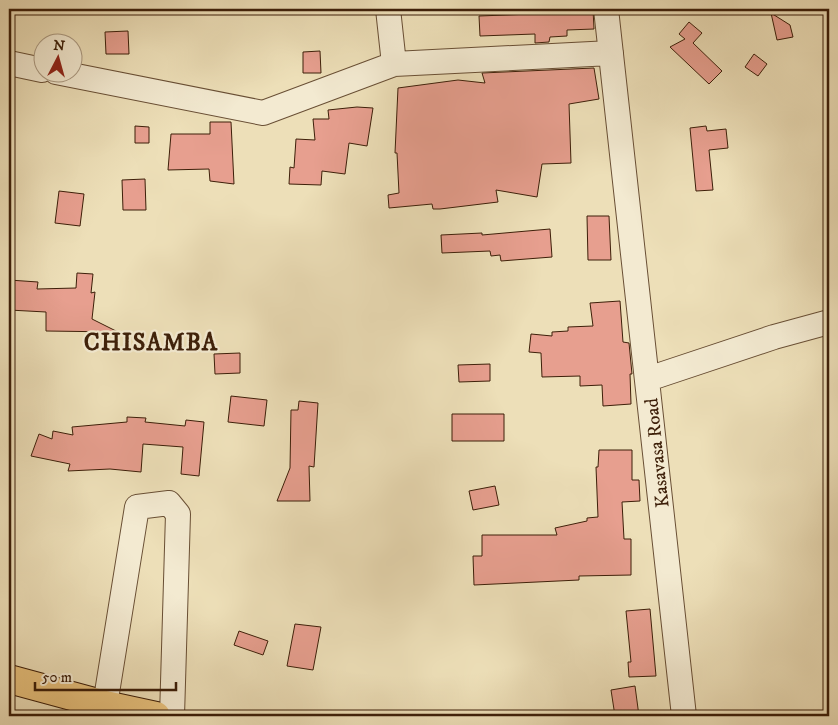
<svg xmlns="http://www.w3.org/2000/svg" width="838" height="725" font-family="'IM FELL DW Pica',serif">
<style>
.building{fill:#e79f8f;stroke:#3d1f09}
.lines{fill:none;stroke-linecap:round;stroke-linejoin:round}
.minor-casing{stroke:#694f35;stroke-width:26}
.major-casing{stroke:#3d1f09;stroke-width:30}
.minor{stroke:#f3ead1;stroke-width:24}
.major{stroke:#e6c07c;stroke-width:28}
.labels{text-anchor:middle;stroke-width:4.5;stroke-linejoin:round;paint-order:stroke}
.street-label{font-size:19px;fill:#3d1f09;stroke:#f3ead1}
.district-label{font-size:24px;font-weight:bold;letter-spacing:1px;fill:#3d1f09;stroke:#f3ead1}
</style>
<rect width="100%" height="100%" fill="#eddfb8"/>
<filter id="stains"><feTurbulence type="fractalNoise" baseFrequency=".004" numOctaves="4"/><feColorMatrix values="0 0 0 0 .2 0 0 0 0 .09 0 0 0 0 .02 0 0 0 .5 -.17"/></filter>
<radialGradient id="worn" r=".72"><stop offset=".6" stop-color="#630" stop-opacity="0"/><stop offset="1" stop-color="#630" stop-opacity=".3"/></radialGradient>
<path class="building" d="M 532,9 L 593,9 L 594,29 L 567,30 L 567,36 L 550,37 L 549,42 L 535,43 L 535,34 L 480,36 L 479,16 L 532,14 Z
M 771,13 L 790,25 L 793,37 L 777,40 Z
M 689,22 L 702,33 L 693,43 L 722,71 L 709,84 L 670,47 L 685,39 L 679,34 Z
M 128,31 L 129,54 L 106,54 L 105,32 Z
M 320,51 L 321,73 L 303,73 L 303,52 Z
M 754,54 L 767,64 L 758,76 L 745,67 Z
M 594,68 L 599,99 L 569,104 L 571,163 L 542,164 L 537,197 L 496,190 L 498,202 L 440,209 L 433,209 L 432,204 L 389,208 L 388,195 L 399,193 L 397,153 L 395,153 L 398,88 L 458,80 L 485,83 L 482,73 Z
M 357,107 L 373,108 L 367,146 L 349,143 L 345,174 L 322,171 L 321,185 L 289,184 L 290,167 L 294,168 L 296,139 L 315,140 L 313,119 L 329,119 L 328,110 Z
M 210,122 L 231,122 L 234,184 L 210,181 L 209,169 L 168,170 L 171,134 L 210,134 Z
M 135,126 L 149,127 L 149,143 L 135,143 Z
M 706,126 L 707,131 L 726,129 L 728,148 L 709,150 L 713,190 L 696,191 L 690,128 Z
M 145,179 L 146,210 L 123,210 L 122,180 Z
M 59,191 L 84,194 L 80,226 L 55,223 Z
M 587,216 L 609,216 L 611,260 L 588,260 Z
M 550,229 L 552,257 L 501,261 L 500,255 L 491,256 L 490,251 L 442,253 L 441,235 L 482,233 L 482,235 Z
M 77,273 L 93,274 L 91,293 L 95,292 L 92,319 L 118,332 L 46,331 L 46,312 L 9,310 L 9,280 L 38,282 L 37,289 L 76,288 Z
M 620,301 L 623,342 L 629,343 L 632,374 L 630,374 L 631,404 L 603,406 L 602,385 L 580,386 L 580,376 L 542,377 L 541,353 L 529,352 L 531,334 L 552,336 L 552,332 L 568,331 L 568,327 L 593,326 L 590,303 Z
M 240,353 L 240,373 L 215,374 L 214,354 Z
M 490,364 L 490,381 L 459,382 L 458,365 Z
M 231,396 L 267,400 L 264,426 L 228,422 Z
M 299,401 L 318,403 L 314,467 L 309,466 L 310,501 L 277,501 L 290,468 L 291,410 L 298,410 Z
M 452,414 L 504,414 L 504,441 L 452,441 Z
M 127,417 L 146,418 L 145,422 L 185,426 L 186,420 L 204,422 L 199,476 L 181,474 L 183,447 L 143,444 L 141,472 L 110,469 L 68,471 L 70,464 L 31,456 L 39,434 L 52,439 L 53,431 L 73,435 L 72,427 L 127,422 Z
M 599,450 L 632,450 L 632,480 L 639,480 L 640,501 L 622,502 L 624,539 L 631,539 L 631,575 L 579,576 L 579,580 L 474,585 L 473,556 L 482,556 L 482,535 L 557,535 L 555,528 L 587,521 L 587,518 L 598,517 L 596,467 L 598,467 Z
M 495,486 L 499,505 L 473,510 L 469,491 Z
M 650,609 L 656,676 L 629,677 L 628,662 L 631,662 L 626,611 Z
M 295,624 L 321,627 L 313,670 L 287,666 Z
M 239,631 L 268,641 L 263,655 L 234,645 Z
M 635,686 L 639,716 L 615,716 L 611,690 Z"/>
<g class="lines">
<g class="minor-casing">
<path id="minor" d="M 388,9 L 394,64
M 606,9 L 684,716
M 9,63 L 42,70
M 56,72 L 263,113 L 394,64 L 611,53
M 648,379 L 774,337 L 829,322
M 105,705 L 137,507 L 169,503 L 178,514 L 172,716"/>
</g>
<g class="major-casing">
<path id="major" d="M 9,679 L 105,705 L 156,716"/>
</g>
<use href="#minor" class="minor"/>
<use href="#major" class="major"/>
</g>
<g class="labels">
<g class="street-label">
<text transform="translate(656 453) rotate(-96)" y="7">Kasavasa Road</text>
</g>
<g class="district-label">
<text x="151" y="350">CHISAMBA</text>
</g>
</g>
<rect width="838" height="725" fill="none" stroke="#eddfb8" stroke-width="30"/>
<rect x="10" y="10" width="818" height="705" fill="none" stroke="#3d1f09" stroke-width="2.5"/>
<rect x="15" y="15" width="808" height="695" fill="none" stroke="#3d1f09"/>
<g transform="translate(58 58) rotate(6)"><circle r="24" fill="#f3ead1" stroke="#aa9981"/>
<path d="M0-4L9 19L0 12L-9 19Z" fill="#8f2418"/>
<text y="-8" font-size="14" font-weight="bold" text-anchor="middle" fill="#3d1f09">N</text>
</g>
<path d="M35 682v8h141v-8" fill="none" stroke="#3d1f09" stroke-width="2.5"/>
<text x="42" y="682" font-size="15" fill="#3d1f09" stroke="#f3ead1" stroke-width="4" paint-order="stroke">50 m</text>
<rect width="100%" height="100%" filter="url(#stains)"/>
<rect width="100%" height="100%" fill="url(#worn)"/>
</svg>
